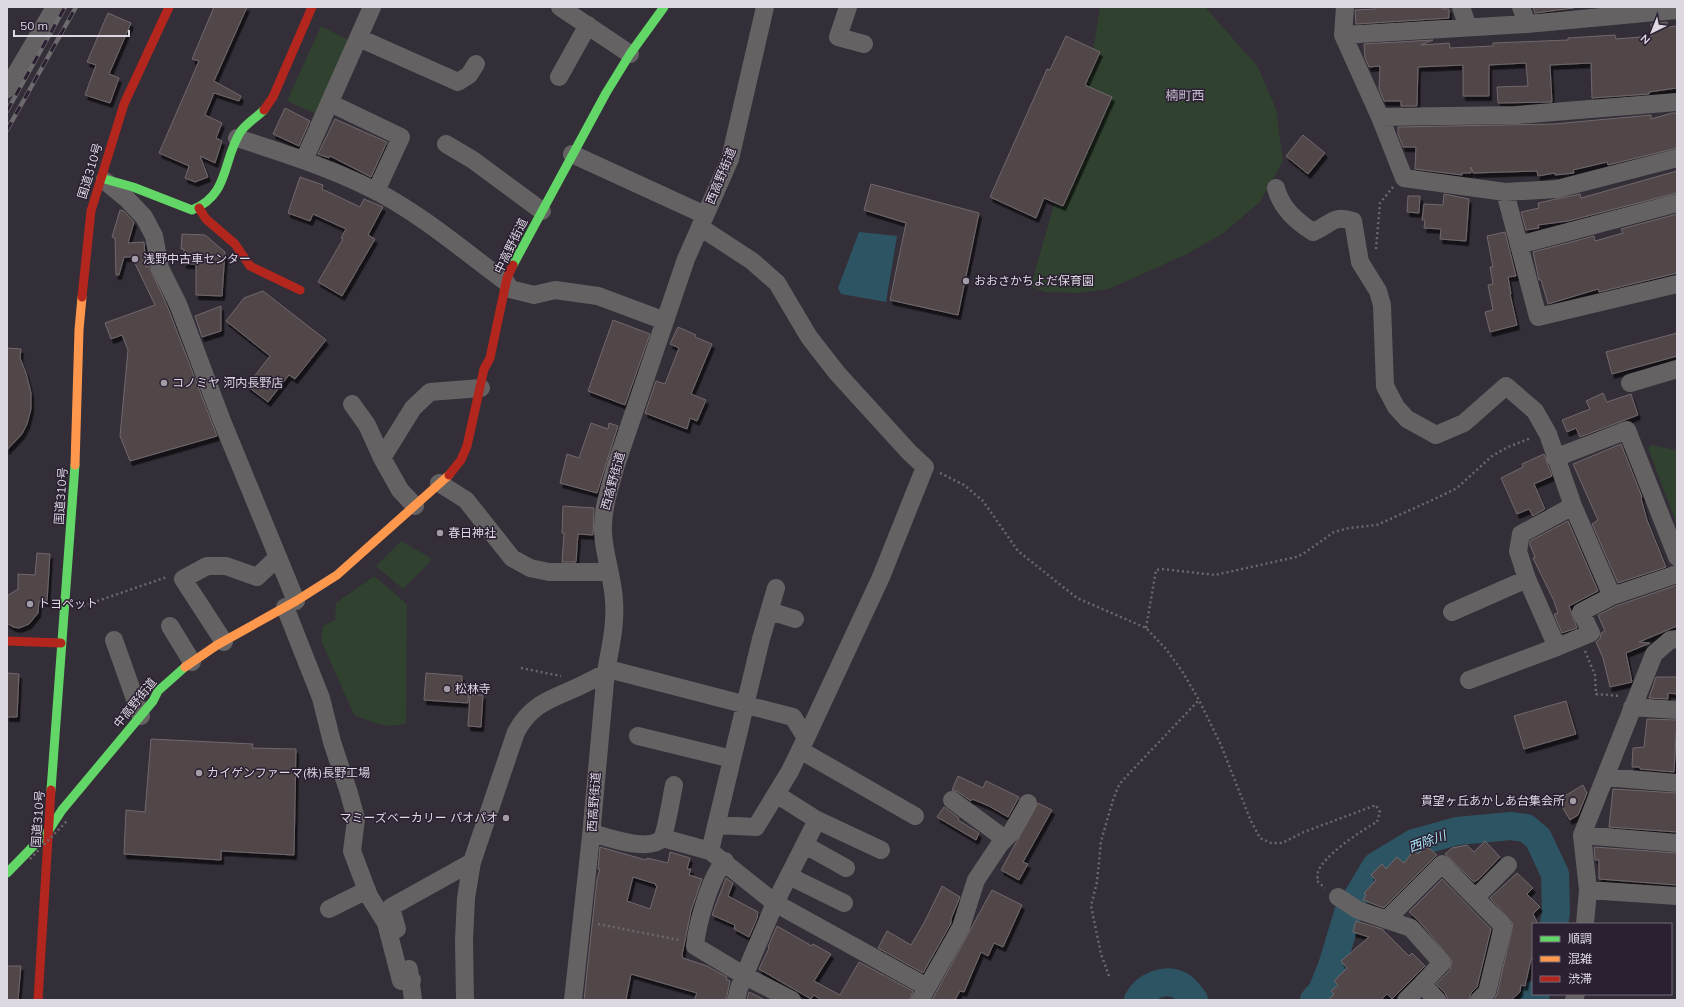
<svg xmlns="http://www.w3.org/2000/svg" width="1684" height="1007" font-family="Mulish,'Noto Sans JP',sans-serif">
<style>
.green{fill:#30412f}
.water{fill:#2d5462}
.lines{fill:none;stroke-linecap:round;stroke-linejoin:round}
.river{stroke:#2d5462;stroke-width:28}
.building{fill:#51474a;stroke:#70686c;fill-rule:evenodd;filter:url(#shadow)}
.path{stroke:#6c686c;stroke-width:2.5;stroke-dasharray:2 3;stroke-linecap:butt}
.street{stroke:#656263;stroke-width:18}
.fast{stroke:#63d668;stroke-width:9}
.slow{stroke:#ff974d;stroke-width:9}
.jam{stroke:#b3261e;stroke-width:9}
.rail-casing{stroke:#6d6a6d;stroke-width:4.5}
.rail{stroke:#2a2031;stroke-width:3;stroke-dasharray:9;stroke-linecap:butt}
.path-bridge{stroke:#6c686c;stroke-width:2.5;stroke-dasharray:2 3;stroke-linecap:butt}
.poi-dot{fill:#a29ca7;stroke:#2a2031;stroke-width:1.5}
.labels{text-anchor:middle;stroke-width:3;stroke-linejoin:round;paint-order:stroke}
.street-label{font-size:12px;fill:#ded8e3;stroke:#2a2031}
.poi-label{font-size:12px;fill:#ded8e3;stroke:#2a2031;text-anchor:start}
.neighbourhood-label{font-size:13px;fill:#c8bcd1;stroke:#2a2031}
.water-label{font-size:13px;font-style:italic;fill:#a9e5f9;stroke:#2a2031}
</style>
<defs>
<filter id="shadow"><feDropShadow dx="2.5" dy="4.5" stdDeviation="0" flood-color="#0009"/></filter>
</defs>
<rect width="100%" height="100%" fill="#332e37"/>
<path class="green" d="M 1100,7 L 1205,7 L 1258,67 L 1276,109 L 1283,161 L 1260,202 L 1222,234 L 1187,254 L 1109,289 L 1080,293 L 1045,292 L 1031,286 L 1065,165 L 1092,58 Z
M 321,26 L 354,43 L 321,116 L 287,101 Z
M 1652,445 L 1674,450 L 1677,449 L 1677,525 L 1648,448 Z
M 401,541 L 431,558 L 429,563 L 403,589 L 376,566 Z
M 374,576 L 407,604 L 406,723 C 389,730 371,722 354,715 L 321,640 L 323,626 L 335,620 L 336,603 Z"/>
<path class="water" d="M 859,232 L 897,236 L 886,302 L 841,294 L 838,288 Z"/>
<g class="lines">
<path class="river" d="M 1138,1000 C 1145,986 1166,977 1181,986 C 1186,989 1191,996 1194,1000
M 1314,1000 L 1322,991 L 1332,966 L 1348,913 L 1376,866 L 1414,843 L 1457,831 L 1511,826 L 1526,828 L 1538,838 L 1555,874 L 1556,913 L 1554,924
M 1534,1000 L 1536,994"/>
</g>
<path class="building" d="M 214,7 L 247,7 L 214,81 L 241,96 L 239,101 L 214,93 L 205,115 L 222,123 L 216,138 L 222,141 L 215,163 L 200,156 L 208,177 L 195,182 L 185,178 L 189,166 L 159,153 L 199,61 L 192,59 Z
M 1376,7 L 1443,7 L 1443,9 L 1449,9 L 1449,18 L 1356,24 L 1355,10 L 1376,9 Z
M 1533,7 L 1574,7 L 1574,8 L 1535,13 Z
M 108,13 L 131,23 L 109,74 L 119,78 L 110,103 L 85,95 L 96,65 L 87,62 Z
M 1667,22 L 1667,27 L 1677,26 L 1677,88 L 1649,92 L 1649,94 L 1592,98 L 1591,63 L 1550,65 L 1552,102 L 1498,103 L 1497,87 L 1528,86 L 1526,63 L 1489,65 L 1489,96 L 1463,96 L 1463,65 L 1418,67 L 1417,106 L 1401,106 L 1401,101 L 1384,101 L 1379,89 L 1380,66 L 1369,67 L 1365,58 L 1364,44 L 1433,40 L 1421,45 L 1449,43 L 1450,48 L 1493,46 L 1493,43 L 1568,40 L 1568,38 L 1615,35 L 1616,39 L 1652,36 L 1651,24 Z
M 1066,36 L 1100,52 L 1085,85 L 1112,97 L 1063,206 L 1044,198 L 1036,218 L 990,197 L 1047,69 L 1050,70 Z
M 285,108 L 310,121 L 299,146 L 273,134 Z
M 1672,113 L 1677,113 L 1677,148 L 1608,165 L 1607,162 L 1573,170 L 1574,173 L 1555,175 L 1555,173 L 1538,176 L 1537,171 L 1473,173 L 1471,167 L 1471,173 L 1462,173 L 1462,175 L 1415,169 L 1416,147 L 1403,147 L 1398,134 L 1398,127 L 1554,124 L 1651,115 L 1651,119 Z
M 335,119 L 387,142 L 371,177 L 330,156 L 329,158 L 318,154 Z
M 1303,135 L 1325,153 L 1308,174 L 1286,156 Z
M 1677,171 L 1677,193 L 1568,221 L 1538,225 L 1539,228 L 1526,230 L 1521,212 L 1539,208 L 1538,203 L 1580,194 L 1581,198 Z
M 300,177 L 323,185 L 322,189 L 360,207 L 364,199 L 383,207 L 368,235 L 375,239 L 342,296 L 318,282 L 343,239 L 341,238 L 346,229 L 313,214 L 310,221 L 288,213 Z
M 871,184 L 979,213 L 958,315 L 890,300 L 906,223 L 864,210 Z
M 1444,194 L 1469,199 L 1466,241 L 1440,239 L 1441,229 L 1424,228 L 1425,220 L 1422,220 L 1424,204 L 1443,205 Z
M 1408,196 L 1420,196 L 1419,213 L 1407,212 Z
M 120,210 L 124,211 L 134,222 L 128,243 L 144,242 L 146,267 L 149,266 L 168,308 L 217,436 L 130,461 L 120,436 L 128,350 L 122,335 L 111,339 L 105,323 L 155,305 L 132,257 L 124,257 L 119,275 L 116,275 L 115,238 L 112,237 Z
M 1677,214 L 1677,273 L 1599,292 L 1598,289 L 1548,304 L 1541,280 L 1539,280 L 1533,252 L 1594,236 L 1595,241 L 1623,233 L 1621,229 Z
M 1505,232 L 1516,276 L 1508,277 L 1511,294 L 1510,294 L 1517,325 L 1490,332 L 1485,312 L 1493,310 L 1488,285 L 1493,284 L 1490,267 L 1493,267 L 1487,236 Z
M 182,234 L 205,235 L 225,252 L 222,296 L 196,295 L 196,264 L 184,264 L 184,249 L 181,249 Z
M 263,291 L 326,340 L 295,379 L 289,375 L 268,402 L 247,386 L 270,356 L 226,321 L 244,298 Z
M 221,306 L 221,331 L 202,337 L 195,316 Z
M 613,320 L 650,334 L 625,405 L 588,391 Z
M 678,327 L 696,335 L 695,337 L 712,344 L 691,394 L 706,400 L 697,421 L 690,418 L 687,429 L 645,413 L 656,381 L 665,384 L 679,348 L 670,344 Z
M 1677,333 L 1677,356 L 1612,374 L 1606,352 Z
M 7,348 L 21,349 L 20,358 L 26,373 L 31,393 L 31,409 L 27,424 L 22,434 L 7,450 Z
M 1603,393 L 1607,402 L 1631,394 L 1638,415 L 1580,437 L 1576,428 L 1567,432 L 1562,420 L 1590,409 L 1586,401 Z
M 591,423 L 608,429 L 609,423 L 618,426 L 597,493 L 560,483 L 567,454 L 579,458 Z
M 1621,444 L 1642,497 L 1641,498 L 1647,520 L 1666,567 L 1618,583 L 1592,524 L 1598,520 L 1573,464 Z
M 1544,454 L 1552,476 L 1534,484 L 1545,509 L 1533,516 L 1529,509 L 1517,514 L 1501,478 L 1523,467 L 1522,464 Z
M 563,506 L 594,508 L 593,535 L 578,534 L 576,562 L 562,562 L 564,533 L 562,533 Z
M 1568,521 L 1598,591 L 1569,606 L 1577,628 L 1562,633 L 1554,614 L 1558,613 L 1554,601 L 1533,558 L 1535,557 L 1530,545 L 1530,541 Z
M 37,553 L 50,554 L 47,602 L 39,601 L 38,613 L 29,624 L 19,628 L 13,627 L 7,623 L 7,596 L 18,589 L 18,574 L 35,575 Z
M 1677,585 L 1677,626 L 1639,642 L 1650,643 L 1626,653 L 1632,682 L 1610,687 L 1603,658 L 1596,642 L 1600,639 L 1601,633 L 1605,631 L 1598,615 L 1616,606 Z
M 7,673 L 19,674 L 17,717 L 7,717 Z
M 426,673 L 462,676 L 462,684 L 469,684 L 468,703 L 424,700 Z
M 1656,677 L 1677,677 L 1677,694 L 1668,693 L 1668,699 L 1649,698 Z
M 470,695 L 483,695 L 481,727 L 468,726 Z
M 1566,701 L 1576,734 L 1524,749 L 1514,716 Z
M 1647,719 L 1677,720 L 1674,772 L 1640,769 L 1640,767 L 1632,767 L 1633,748 L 1644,747 Z
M 151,739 L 253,744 L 252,748 L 296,749 L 294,855 L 221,851 L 221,860 L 124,854 L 126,810 L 145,812 Z
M 958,776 L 983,788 L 986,781 L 1019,797 L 1008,817 L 989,806 L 972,799 L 971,801 L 958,792 L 952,790 Z
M 1583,785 L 1587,793 L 1578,815 L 1570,820 L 1558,800 Z
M 1613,789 L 1677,793 L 1677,832 L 1609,827 Z
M 1038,803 L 1052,810 L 1023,862 L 1028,864 L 1019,880 L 1001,870 Z
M 944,807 L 959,818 L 958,820 L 979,833 L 976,840 L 937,817 Z
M 1485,841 L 1500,857 L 1479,879 L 1474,882 L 1445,854 L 1452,848 L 1467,845 L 1474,852 Z
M 600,847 L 646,860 L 647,858 L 668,863 L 670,852 L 690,858 L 687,869 L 691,869 L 689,875 L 702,879 L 691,911 L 682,955 L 683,958 L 707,966 L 727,977 L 726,979 L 730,981 L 726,1000 L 694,1000 L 697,993 L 631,974 L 626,1000 L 584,1000 L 597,879 L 600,869 L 598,869 ZM 633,877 L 656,884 L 655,885 L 657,886 L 650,909 L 627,901 Z
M 1594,847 L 1677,853 L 1677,885 L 1599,879 L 1599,860 L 1595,860 Z
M 1424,848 L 1429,848 L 1437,855 L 1384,908 L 1363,900 L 1366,895 L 1364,893 L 1376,880 L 1371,875 L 1382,864 L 1386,869 L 1397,857 L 1404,863 L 1414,850 L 1418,854 Z
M 1517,873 L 1533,888 L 1527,894 L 1540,907 L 1533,914 L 1538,924 L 1533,924 L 1533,959 L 1531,959 L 1525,986 L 1521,985 L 1520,992 L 1511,1000 L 1494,1000 L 1497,994 L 1513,924 L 1490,898 Z
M 726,878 L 733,883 L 728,896 L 758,912 L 757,915 L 758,916 L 749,937 L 734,929 L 735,925 L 712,915 Z
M 1442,879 L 1491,929 L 1477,987 L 1471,993 L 1469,1000 L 1448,1000 L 1445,993 L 1436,984 L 1450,970 L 1452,961 L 1419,921 L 1409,912 Z
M 942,886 L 960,897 L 951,919 L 951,923 L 923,973 L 878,948 L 887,931 L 911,945 L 925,921 Z
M 992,890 L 1022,905 L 1003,947 L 994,943 L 988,956 L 981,952 L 964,992 L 960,991 L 955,1000 L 932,1000 Z
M 1356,921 L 1382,929 L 1409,956 L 1412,953 L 1425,966 L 1392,999 L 1387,994 L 1381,1000 L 1328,1000 L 1334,994 L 1331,991 L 1338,985 L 1334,981 L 1347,968 L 1341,961 L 1369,937 L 1353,932 Z
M 777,926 L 812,946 L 813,944 L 831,954 L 814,981 L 840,995 L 859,962 L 913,991 L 910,1000 L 821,1000 L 814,995 L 811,999 L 759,969 L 769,948 L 768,947 Z
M 7,966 L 21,966 L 18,1000 L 7,1000 Z
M 749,992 L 765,1000 L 747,1000 Z"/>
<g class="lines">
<path class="path" d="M 1376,249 L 1380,203 L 1393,187
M 940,473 L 964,485 L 983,501 L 1018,551 L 1077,598 L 1146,628 L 1166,649 L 1182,671 L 1199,700 L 1221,745 L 1250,819 L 1260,838 L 1271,843 L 1282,843 L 1304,832 L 1376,805 L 1380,812 L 1377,822 C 1363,829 1322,857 1318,872 C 1317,875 1318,879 1317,881 L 1325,888
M 83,606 L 167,577
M 1146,628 L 1156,570 L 1162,569 L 1215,575 L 1296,557 L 1303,554 L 1334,532 L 1349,528 L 1377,525 L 1439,497 L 1457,488 L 1492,456 L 1508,447 L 1531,438
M 1585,651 L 1595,675 L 1596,694 L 1620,696
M 521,668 L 561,676
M 598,924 L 679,940
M 1109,976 L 1101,954 L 1091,906 L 1097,882 L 1101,841 L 1113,800 L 1118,787 L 1122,781 L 1199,700"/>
<path class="street" d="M 560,7 L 630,54
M 848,7 L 838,37 L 864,44
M 1461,7 L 1468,27
M 1521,7 L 1527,24
M 1677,10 L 1527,24 L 1343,35 L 1380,117 L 1404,178 L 1505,192 L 1557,189 L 1677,158
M 1343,35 L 1345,7
M 359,38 L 458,82 L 469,75 L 476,64
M 559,77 L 588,25
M 7,89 L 55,7
M 330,103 L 401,137 L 376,191
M 1380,117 L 1516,115 L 1677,102
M 237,138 C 284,153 330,168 374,190 C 421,214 464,251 506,282 L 510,289 L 534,295 L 555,290 L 598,296 L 665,321
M 446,144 L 473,160 L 542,211
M 572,154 L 705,215
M 304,160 L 372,7
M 105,181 L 127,199 L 144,217 L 154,236 L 160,268 L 178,304 L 222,421 L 296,601
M 1276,188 C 1281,208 1296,221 1313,232 C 1331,225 1332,214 1353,221 L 1360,262 L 1378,291 L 1382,305 L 1385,386 L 1396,407 L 1407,419 L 1436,435 L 1464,423 L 1506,386 L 1535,411 L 1548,434 L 1573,506 L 1612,596
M 1505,192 L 1538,317 L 1677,284
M 700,227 L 752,261 L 777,283 L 809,337 L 837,373 L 909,452 L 925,467 L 881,577 L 806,738 L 790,771 L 756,827 L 716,825
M 1519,245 L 1677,203
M 1630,383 L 1677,369
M 352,404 L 367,425 L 382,458 L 400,490 L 415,506
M 382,458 L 413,408 L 430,392 L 481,388
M 1555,458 L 1627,430 L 1677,557
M 439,483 L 466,500 L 512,558 L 530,568 L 549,572 L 609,572
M 1573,506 L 1521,534 L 1518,551 L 1527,579 L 1557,647 L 1591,633 L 1581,612 L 1612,596 L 1677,574
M 285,607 L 321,698 L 332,742 L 349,793 L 356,819 L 352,851 L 369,896 L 386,923 L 401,981 L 412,980
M 770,611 L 795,619
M 1452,612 L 1527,579
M 170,626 L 192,662
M 114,640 L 141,716
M 224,642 L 183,579 L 207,566 L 226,566 L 257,577 L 278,557
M 1469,680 L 1557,647
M 1632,707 L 1677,710
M 638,736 L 732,759
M 800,750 L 915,816
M 1605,777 L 1677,783
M 776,794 L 817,820 L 881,850
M 952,800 L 1005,839
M 592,833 C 607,837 650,853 662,838 C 666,832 672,794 674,785
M 1582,835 L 1677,843
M 663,838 L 710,851 L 775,903 L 927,987
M 805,845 L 846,868
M 710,851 L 761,639 L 776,588
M 725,861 C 710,877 697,924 695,946 L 745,976 L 792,1000
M 789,876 L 844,903
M 1588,890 L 1677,896
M 1338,897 L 1358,910 L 1411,928 L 1442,963 L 1422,984
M 1476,897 L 1508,865
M 329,909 L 367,890
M 1386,920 L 1442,864 L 1503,926 L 1487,992 L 1479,1000
M 1585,924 L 1588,890 L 1582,835 L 1654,654 L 1670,640 L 1677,639
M 397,929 L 391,907 L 472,862
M 409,969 L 413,1000
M 465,1000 L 464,940 L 466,898 L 472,862 L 516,732 C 534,699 558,698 588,682 C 599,677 604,672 616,671 L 793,717 L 806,738
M 573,1000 L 591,836 L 606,671 C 610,649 616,625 614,601 C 613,578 604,555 603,532 C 602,509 610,487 616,465 L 686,259 L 730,159 L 765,7
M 736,1000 L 739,988 L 775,903 L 817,820
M 920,1000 L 961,927 L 976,880 L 1000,844 L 1011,833 L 1028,803
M 1406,1000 L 1422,984 L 1437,1000
M 1574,1000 L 1576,994"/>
<path class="fast" d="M 101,178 L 133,187 L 192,210 C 230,195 222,160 241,131 C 247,123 257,117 264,110
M 513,265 L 606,93 L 630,54 L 664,7
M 51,790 L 75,465
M 7,873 L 49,830 L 62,810 L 153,701 L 158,691 L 185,667"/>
<path class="slow" d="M 75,465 L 79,330 L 82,297
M 185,667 L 217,645 L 296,601 L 337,575 L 449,475"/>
<path class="jam" d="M 264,110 L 273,97 L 312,7
M 199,208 L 206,219 L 235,244 L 250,266 L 300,290
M 82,297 L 91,211 L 124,104 L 169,7
M 449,475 L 461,460 L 467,446 L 484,369 L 490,358 L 507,278 L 513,265
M 7,641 L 61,643
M 38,1000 L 51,790"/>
<g class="rail-casing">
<path id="rail" d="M 7,111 L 65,7
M 7,130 L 76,7"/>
</g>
<use href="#rail" class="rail"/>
<path class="path-bridge" d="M 30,859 L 67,821"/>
</g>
<g class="poi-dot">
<circle cx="135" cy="259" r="4"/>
<circle cx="966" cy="281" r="4"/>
<circle cx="164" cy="383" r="4"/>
<circle cx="440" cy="533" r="4"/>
<circle cx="30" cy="604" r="4"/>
<circle cx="447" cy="689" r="4"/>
<circle cx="199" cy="773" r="4"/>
<circle cx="1573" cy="801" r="4"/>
<circle cx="506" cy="818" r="4"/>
</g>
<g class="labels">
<g class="street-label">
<text transform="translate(90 171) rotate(-73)" y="4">国道310号</text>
<text transform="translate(721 176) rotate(-68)" y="4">西高野街道</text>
<text transform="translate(511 246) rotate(-64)" y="4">中高野街道</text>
<text transform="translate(613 481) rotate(-75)" y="4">西高野街道</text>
<text transform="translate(61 496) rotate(-86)" y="4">国道310号</text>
<text transform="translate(135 703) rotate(-51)" y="4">中高野街道</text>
<text transform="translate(594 802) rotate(-86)" y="4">西高野街道</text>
<text transform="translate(38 819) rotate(-86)" y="4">国道310号</text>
</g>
<g class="poi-label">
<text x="143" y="263">浅野中古車センター</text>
<text x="974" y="285">おおさかちよだ保育園</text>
<text x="172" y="387">コノミヤ 河内長野店</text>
<text x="448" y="537">春日神社</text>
<text x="38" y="608">トヨペット</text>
<text x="455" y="693">松林寺</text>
<text x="207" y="777">カイゲンファーマ(株)長野工場</text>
<text x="1565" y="805" text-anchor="end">貴望ヶ丘あかしあ台集会所</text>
<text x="498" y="822" text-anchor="end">マミーズベーカリー パオパオ</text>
</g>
<g class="neighbourhood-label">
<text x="1185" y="100">楠町西</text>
</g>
<g class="water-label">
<text transform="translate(1427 841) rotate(-20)" y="5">西除川</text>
</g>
</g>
<rect width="1684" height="1007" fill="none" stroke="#ded8e3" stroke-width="16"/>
<rect x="1532" y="923" width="140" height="72" fill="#2a2031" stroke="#726a78"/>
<rect x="1540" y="936" width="20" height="6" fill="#63d668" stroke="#726a78"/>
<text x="1568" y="943" font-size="12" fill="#ded8e3">順調</text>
<rect x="1540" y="956" width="20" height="6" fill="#ff974d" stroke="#726a78"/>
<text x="1568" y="963" font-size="12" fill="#ded8e3">混雑</text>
<rect x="1540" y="976" width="20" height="6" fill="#b3261e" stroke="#726a78"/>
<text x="1568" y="983" font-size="12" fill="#ded8e3">渋滞</text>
<g transform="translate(1652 32) rotate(223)" stroke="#2a2031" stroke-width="3" paint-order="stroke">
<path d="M0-3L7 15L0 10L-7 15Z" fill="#ded8e3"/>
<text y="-6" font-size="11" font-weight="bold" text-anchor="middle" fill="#ded8e3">N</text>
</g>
<path d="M14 30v6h115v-6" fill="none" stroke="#ded8e3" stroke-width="2"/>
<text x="20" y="30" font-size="12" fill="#ded8e3" stroke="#2a2031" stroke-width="3" paint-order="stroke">50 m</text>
</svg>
